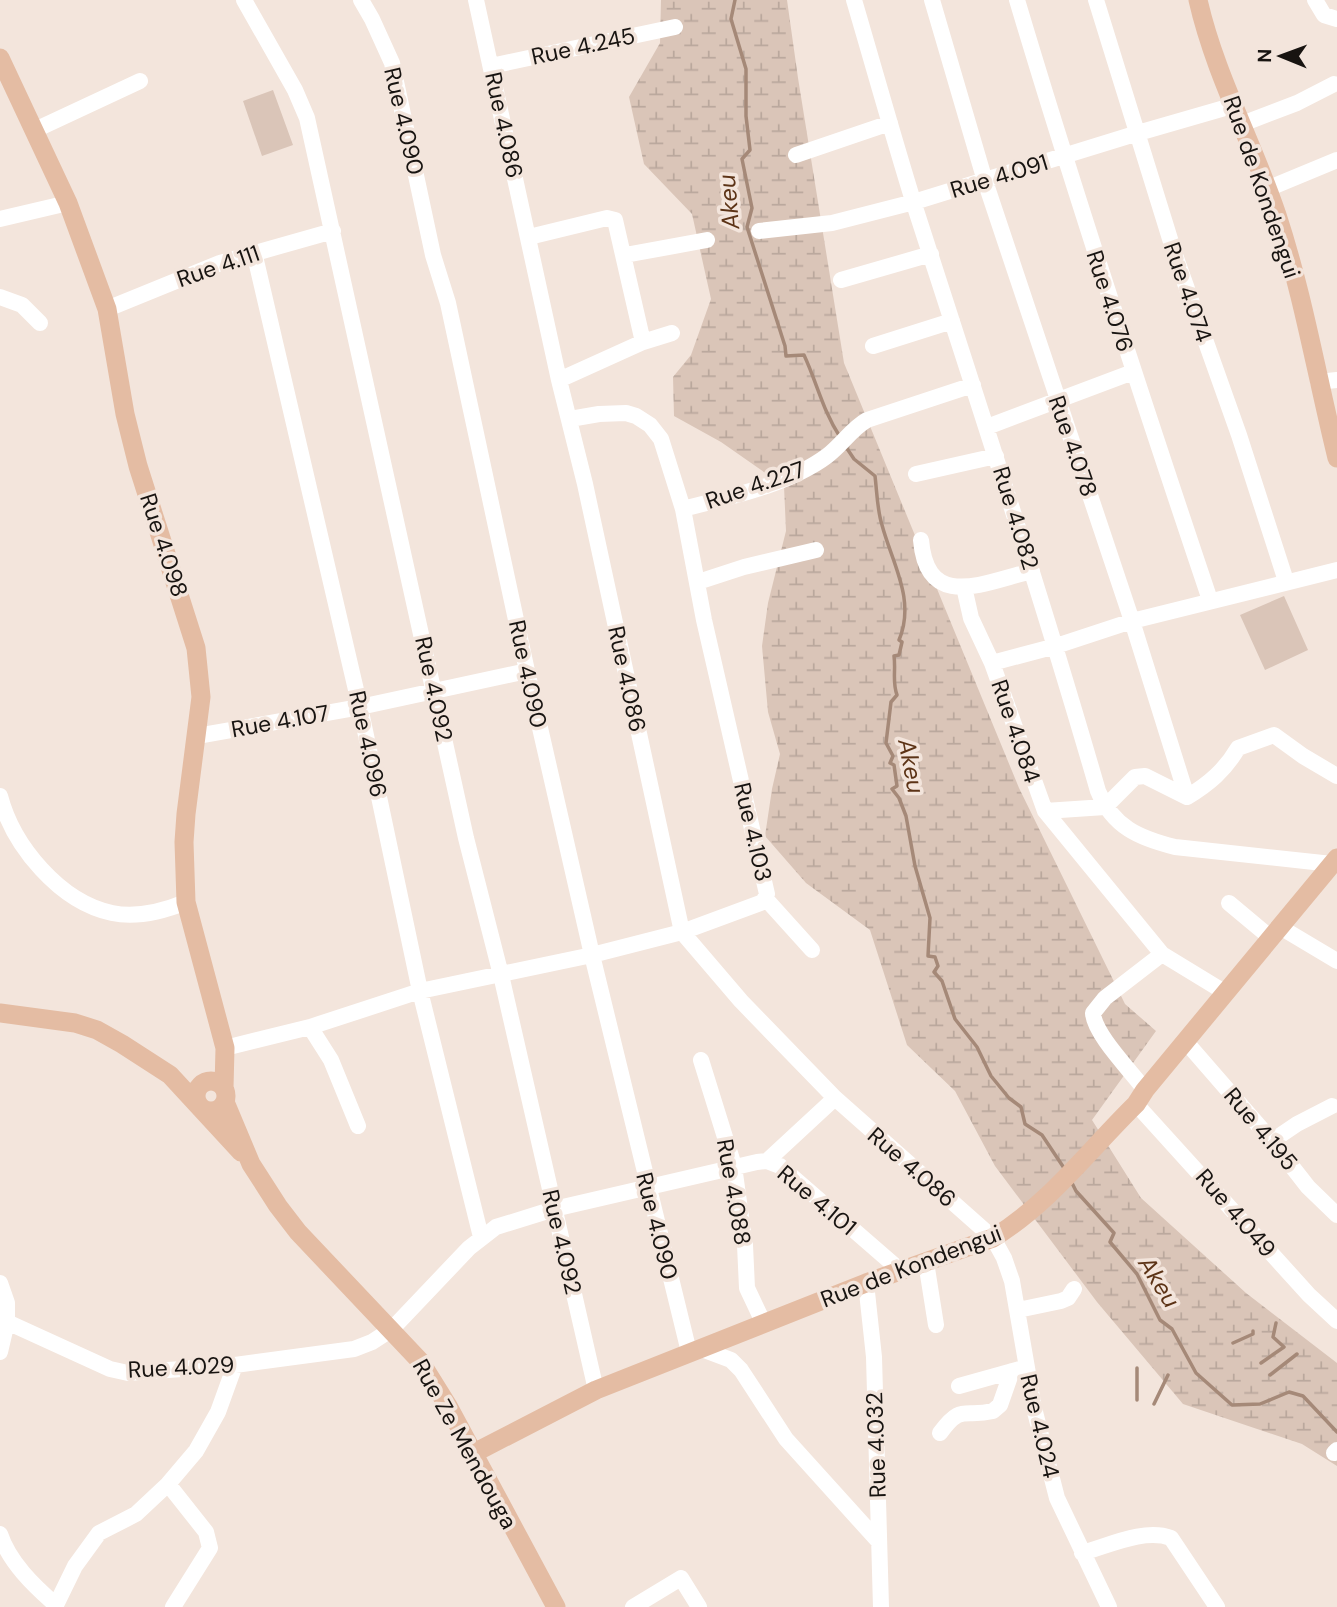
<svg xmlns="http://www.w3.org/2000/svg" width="1337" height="1607" font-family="'DM Sans',sans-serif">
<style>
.wetland{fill:url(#wetland-marsh)}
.green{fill:#dac5b8}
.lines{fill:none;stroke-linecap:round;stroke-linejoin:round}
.stream{stroke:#a58978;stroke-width:3.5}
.minor{stroke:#fff;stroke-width:16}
.major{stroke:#e4bca3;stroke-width:19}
.labels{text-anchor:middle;stroke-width:7;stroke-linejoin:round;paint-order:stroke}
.street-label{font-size:23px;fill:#181411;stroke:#f3e5dc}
.water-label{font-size:24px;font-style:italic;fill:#5c3316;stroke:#f3e5dc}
</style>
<defs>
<pattern id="wetland-marsh" width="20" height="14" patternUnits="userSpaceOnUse" patternTransform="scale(1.75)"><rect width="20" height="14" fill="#dac5b8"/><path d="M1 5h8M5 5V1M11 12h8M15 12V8" fill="none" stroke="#baa89d"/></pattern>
</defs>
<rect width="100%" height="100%" fill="#f3e5dc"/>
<path class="wetland" d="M 661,0 L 787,0 L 798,78 L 844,363 L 1019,788 L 1125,1004 L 1156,1031 L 1092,1120 L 1141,1198 L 1246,1293 L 1337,1363 L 1337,1466 L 1302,1444 L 1183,1404 L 1097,1302 L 995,1166 L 955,1091 L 907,1045 L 870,930 L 806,883 L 765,836 L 772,789 L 780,754 L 768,712 L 762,646 L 768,603 L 786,531 L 784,486 L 721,442 L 674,416 L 673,377 L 691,355 L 711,299 L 692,214 L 644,164 L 629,97 L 660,43 Z"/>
<path class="green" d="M 273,90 L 293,145 L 262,156 L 243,101 Z
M 1284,596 L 1308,650 L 1265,670 L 1240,615 Z"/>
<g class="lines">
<path class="stream" d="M 735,0 L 731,19 L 746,69 L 746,116 L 750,150 L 742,159 L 752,208 L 747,227 L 785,346 L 786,356 L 804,355 C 817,383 823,411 840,437
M 846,447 L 854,459 L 875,476 C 877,492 877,509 882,525 C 892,563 916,600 899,640 L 902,642 L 899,655 L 894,656 C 896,670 892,682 897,695 L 891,702 L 886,743 L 893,756 L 890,763 L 894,765 L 897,786 L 892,789 L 899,798 L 906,816 L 915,866 L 930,918 L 928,956 L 935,957 L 938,966 L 934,972 L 942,981 L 955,1019 L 977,1047 L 991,1076 L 1009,1098 L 1021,1107 L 1025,1124 L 1042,1135 L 1064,1168
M 1071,1181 L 1076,1191 L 1114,1233 L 1110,1242 L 1137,1274 L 1160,1320 L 1172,1329 L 1196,1373 L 1232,1405 L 1260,1404 L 1289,1392 L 1303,1396 L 1337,1432
M 1233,1343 L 1253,1334 L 1253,1331
M 1261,1363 L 1284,1347 L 1273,1337 L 1276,1323
M 1137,1368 L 1137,1400
M 1270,1375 L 1297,1354
M 1154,1404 L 1168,1375"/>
<path class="minor" d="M 244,0 L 295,90 L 307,118 L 466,838 L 501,975 L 596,1390
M 361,0 L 372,19 L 392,63 L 433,255 L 448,303 L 527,671 L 592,955 L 689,1352
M 476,0 L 559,380 L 585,484 L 682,932 L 741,1001 L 835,1098 L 993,1238 L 1004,1258 L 1012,1281 L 1034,1408 L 1057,1498 L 1109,1607
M 854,0 C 874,68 893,136 914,204 C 977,399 1041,594 1098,791 C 1113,827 1139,838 1175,847 L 1332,864
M 932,0 L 985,181 L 1132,621 L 1187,797 L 1145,776 L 1135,777 L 1105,807 L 1045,811
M 1017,0 C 1077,201 1143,401 1210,600
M 1096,0 L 1175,255 L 1239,435 L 1286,581
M 1315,0 L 1324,15 L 1337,19
M 491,66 L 675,27
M 1242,124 L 1297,103 L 1334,84
M 35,130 L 140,81
M 796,155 L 890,123
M 1267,189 L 1337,160
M 0,219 L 68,203
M 759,231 L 832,223 L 914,202 L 1138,133 L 1235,105
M 529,237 L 607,218 L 615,220 L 643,342 L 559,380
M 254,252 L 360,707 L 420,991 L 481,1237
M 625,255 L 707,240
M 841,280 L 931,254
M 0,297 L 22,305 L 40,323
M 107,309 L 220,263 L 333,231
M 643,342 L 672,333
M 873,346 L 952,321
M 1318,382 L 1337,380
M 987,427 L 1133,372
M 916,474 L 996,456
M 683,509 C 729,497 788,485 827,456 C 842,445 851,429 867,420 L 973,385
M 921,540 C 927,612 985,582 1032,571
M 698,582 L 744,567 L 816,550
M 964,587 L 971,618 L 992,663
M 197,736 L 360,707 L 527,671
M 0,796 C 13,846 60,902 112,913 C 137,918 164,911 186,902
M 1187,797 C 1209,784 1225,770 1238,748 L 1274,735 L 1303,756 L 1337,776
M 766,899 L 812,950
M 1229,903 L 1271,938
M 1280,927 L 1337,961
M 1226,993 L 1162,954 L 1045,811 L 992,663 L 1056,646 L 1132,621 L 1337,570
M 310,1027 L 331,1060 L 358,1126
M 1186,1042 L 1272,1141 L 1308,1187 L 1337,1215
M 225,1048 L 310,1027 L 420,991 L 592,955 L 682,932 L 763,902 L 767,894 L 704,620 L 683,509 L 661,439 L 650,425 L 636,416 L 626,413 L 599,414 L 570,419
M 701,1060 L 734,1166 L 745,1245 L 747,1288 L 764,1324
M 1145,1090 C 1131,1071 1094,1034 1093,1013 L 1105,998 L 1162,954
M 1136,1104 L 1309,1295 L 1337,1321
M 1272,1141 L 1297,1124 L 1332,1106
M 767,1161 L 835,1098
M 926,1262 L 936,1325
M 0,1283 L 7,1303 L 7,1322
M 866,1283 L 874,1357 L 881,1607
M 1018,1310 L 1061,1301 L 1068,1298 L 1074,1289
M 699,1348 L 731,1360 L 741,1370 L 786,1439 L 879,1542
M 0,1352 L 7,1322 L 110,1369 L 128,1373 L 235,1365 L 354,1349 L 372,1342 L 392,1329 L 469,1248 L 496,1227 L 554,1209 L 757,1162 L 767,1161 L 780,1166 L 901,1271
M 959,1386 L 1020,1369
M 940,1433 C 962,1403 964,1418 993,1411 L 1000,1405 L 1012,1371
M 1334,1453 L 1337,1450
M 168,1484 L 206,1532 L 210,1548 L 173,1607
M 0,1534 C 9,1562 34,1586 56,1605 L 55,1607
M 1082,1553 C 1108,1546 1144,1528 1171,1538 L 1217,1607
M 56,1605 L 75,1566 L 99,1533 L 136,1514 L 168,1484 L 196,1451 L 218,1412 L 235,1365
M 633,1607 L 681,1578 L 699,1607"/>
<path class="major" d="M 1198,0 C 1215,75 1253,143 1277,215 C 1303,294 1317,377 1337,458
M 0,58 L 68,203 L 107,309 L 125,414 L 138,466 L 196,648 L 201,697 L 186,814 L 184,842 L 186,902 L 225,1048 L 224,1088
M 0,1013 L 75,1023 L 97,1030 L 122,1044 L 170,1075 L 241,1152
M196 1096a15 15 0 1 1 30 0a15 15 0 1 1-30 0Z
M 225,1102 L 251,1164 L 278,1206 L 298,1232 L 420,1361 L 448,1406 L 556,1607
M 474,1453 L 596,1390 L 866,1283 L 993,1238 C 1050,1203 1089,1150 1136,1104 L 1145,1090 L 1337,858"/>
</g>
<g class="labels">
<g class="street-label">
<text transform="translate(583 46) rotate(-12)" y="8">Rue 4.245</text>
<text transform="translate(404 121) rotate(77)" y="8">Rue 4.090</text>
<text transform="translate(504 125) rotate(78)" y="8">Rue 4.086</text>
<text transform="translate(999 176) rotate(-17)" y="8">Rue 4.091</text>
<text transform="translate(1262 187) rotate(71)" y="8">Rue de Kondengui</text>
<text transform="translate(218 266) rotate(-19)" y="8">Rue 4.111</text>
<text transform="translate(1188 292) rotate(71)" y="8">Rue 4.074</text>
<text transform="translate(1110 301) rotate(72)" y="8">Rue 4.076</text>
<text transform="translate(1073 446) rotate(71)" y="8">Rue 4.078</text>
<text transform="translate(755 485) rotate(-19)" y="8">Rue 4.227</text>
<text transform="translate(1016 518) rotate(73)" y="8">Rue 4.082</text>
<text transform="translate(164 545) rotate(72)" y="8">Rue 4.098</text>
<text transform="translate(528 674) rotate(78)" y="8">Rue 4.090</text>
<text transform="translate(627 679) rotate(78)" y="8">Rue 4.086</text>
<text transform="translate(434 689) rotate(78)" y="8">Rue 4.092</text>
<text transform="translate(280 721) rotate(-10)" y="8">Rue 4.107</text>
<text transform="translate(1016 731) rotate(71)" y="8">Rue 4.084</text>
<text transform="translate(368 744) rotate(78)" y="8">Rue 4.096</text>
<text transform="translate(753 832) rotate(77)" y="8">Rue 4.103</text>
<text transform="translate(1261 1129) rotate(50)" y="8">Rue 4.195</text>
<text transform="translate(912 1167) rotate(41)" y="8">Rue 4.086</text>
<text transform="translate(734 1192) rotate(80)" y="8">Rue 4.088</text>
<text transform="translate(817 1200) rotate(40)" y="8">Rue 4.101</text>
<text transform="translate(1236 1213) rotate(49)" y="8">Rue 4.049</text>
<text transform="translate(657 1226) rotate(76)" y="8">Rue 4.090</text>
<text transform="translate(562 1242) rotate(77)" y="8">Rue 4.092</text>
<text transform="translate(911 1266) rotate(-21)" y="8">Rue de Kondengui</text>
<text transform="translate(181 1367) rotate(-3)" y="8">Rue 4.029</text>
<text transform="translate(1040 1426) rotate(77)" y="8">Rue 4.024</text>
<text transform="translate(465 1444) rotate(61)" y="8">Rue Ze Mendouga</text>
<text transform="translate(876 1445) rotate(-92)" y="8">Rue 4.032</text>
</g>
<g class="water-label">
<text transform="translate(729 202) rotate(-95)" y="8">Akeu</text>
<text transform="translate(911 766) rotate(79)" y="8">Akeu</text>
<text transform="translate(1159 1282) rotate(58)" y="8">Akeu</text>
</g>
</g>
<g transform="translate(1281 56) rotate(271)" stroke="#f3e5dc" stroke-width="5" paint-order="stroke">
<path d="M0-5L12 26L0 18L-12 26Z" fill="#181411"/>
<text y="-10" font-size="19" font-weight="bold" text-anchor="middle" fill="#181411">N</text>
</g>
</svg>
